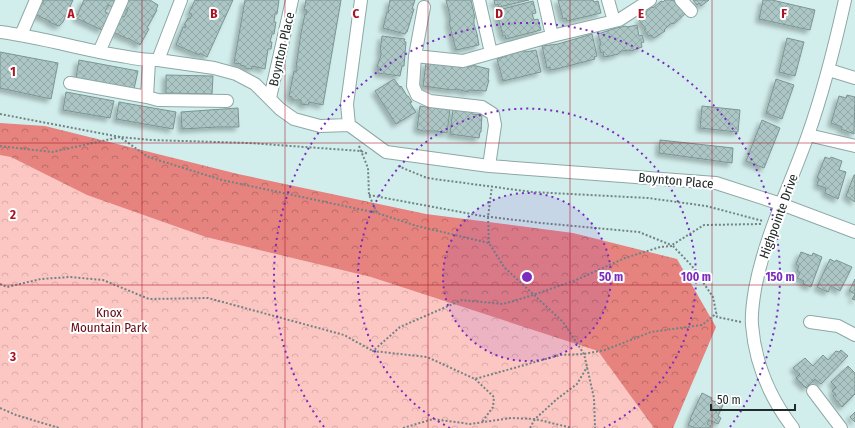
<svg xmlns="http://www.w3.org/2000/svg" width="855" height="428" font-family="'Fira Sans Condensed',sans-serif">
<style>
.forest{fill:url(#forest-crowns)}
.park{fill:url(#park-crowns)}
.building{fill:url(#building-cross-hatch);stroke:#7b9593;filter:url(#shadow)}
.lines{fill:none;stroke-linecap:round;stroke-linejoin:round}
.minor-casing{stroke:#8da8a6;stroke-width:14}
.path{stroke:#718382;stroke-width:2;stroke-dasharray:2 2;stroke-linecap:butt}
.minor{stroke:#fff;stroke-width:12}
.grid{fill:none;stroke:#a91425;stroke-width:1;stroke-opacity:0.55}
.ring{fill:none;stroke:#7b2cbf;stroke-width:2;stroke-dasharray:2 4}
.labels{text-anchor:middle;stroke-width:4;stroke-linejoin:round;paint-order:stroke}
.street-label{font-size:13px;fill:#202a29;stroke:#fff}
.park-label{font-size:13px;fill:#640912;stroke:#fff}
.grid-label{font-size:13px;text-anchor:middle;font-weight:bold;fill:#a91425;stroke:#fff;stroke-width:4;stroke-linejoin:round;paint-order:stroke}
.centre{fill:#7b2cbf;stroke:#fff;stroke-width:2}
.ring-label{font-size:12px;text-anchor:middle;font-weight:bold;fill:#7b2cbf;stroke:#fff;stroke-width:4;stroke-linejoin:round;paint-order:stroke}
</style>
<defs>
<pattern id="forest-crowns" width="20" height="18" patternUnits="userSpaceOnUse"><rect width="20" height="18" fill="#e6837f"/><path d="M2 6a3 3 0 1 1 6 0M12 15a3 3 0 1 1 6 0" fill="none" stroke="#ba6b68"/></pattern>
<pattern id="park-crowns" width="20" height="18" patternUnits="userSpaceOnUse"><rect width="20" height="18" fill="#fcc7c3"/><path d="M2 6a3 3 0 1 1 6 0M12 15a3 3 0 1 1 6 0" fill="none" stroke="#d8aba8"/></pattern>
<pattern id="building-cross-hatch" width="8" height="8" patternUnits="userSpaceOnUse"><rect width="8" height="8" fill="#abc6c4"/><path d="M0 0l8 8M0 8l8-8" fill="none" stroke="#93aaa8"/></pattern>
<filter id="shadow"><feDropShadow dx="-3.5" dy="3.5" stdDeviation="2" flood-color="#0004"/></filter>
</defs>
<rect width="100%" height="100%" fill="#d2eeec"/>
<path class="forest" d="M 0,123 L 45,126 L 238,174 L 426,214 L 573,233 L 677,259 L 716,327 L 673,428 L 0,428 Z"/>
<path class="park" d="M 0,155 L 11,157 L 87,195 L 206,237 L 371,277 L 598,351 L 654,428 L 0,428 Z"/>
<path class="building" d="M 40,0 L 73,0 L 63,22 L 59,26 L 49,22 L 50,21 L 34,14 L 40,3 L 42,4 L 44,1 Z
M 84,0 L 116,0 L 113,7 L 108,5 L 105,12 L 110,14 L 104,24 L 105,24 L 102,30 L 76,18 Z
M 129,0 L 150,0 L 158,5 L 156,10 L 157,10 L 147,28 L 149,29 L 140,45 L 128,38 L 128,39 L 113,32 L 117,26 L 121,16 L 124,17 L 128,10 L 124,8 Z
M 195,0 L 198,1 L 198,0 L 233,0 L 207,57 L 200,53 L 199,55 L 176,45 L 183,27 L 185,28 L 186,25 L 184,25 L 188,18 L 190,19 L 192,14 L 189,13 Z
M 245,0 L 279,0 L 277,14 L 275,14 L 274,22 L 276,22 L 274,34 L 272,34 L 270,42 L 272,42 L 271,49 L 268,49 L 265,69 L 252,66 L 252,69 L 245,68 L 245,66 L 240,65 L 241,64 L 234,63 Z
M 306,0 L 341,0 L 323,105 L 309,102 L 308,105 L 301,104 L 301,100 L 292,100 L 292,97 L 289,96 L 294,71 L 297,71 L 297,67 L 296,67 L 301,33 L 305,14 L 306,15 L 307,10 L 304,10 Z
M 390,0 L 415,0 L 412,9 L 414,9 L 407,32 L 406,32 L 405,34 L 383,28 L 387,12 L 388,13 L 389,10 L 388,10 Z
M 446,0 L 471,0 L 475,18 L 474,18 L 474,24 L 477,34 L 479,45 L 456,50 L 449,22 L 450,21 L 450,16 Z
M 494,0 L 529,0 L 499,7 L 498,4 L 495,5 Z
M 558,0 L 593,0 L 594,2 L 598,1 L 601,13 L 567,21 L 566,18 L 563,19 Z
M 665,0 L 674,0 L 677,5 L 684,9 L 682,10 L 685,14 L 675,23 L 670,24 L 664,30 L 665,31 L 654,38 L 651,35 L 649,36 L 644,30 L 646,29 L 639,20 L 647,14 L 646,12 L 652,7 L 653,8 L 661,1 L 663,2 Z
M 693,0 L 709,0 L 701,6 L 699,3 L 697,5 Z
M 763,0 L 772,0 L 815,10 L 810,30 L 759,19 Z
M 533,1 L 536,13 L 532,14 L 534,20 L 538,19 L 541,30 L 506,39 L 505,35 L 503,36 L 497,14 L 500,13 L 499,10 Z
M 637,25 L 639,36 L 642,35 L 644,42 L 641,43 L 642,47 L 631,51 L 630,50 L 621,51 L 618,54 L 610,56 L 604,57 L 603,52 L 601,53 L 599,46 L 601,45 L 598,34 L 616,28 L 626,26 L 627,27 Z
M 592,34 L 597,56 L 594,57 L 595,59 L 556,69 L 550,70 L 550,67 L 547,68 L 542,46 L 558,44 Z
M 382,36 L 405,39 L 404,41 L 406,42 L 404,66 L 402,66 L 400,76 L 378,73 L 378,67 L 377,67 L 381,55 L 381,52 L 380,52 Z
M 787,38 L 804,42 L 795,76 L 779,72 Z
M 525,50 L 526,52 L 536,50 L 541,72 L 503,81 L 497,59 L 507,56 L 507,55 Z
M 0,52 L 58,63 L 51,99 L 0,88 Z
M 79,60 L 138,71 L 134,89 L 76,78 Z
M 426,63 L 452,64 L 472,67 L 472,65 L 489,69 L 488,80 L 489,80 L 486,91 L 468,90 L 468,92 L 457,89 L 452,90 L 423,86 Z
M 166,75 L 213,76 L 212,94 L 166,93 Z
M 394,79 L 400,87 L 401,86 L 407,96 L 408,96 L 412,102 L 410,103 L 416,112 L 396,124 L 375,91 Z
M 776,79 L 794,85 L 782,119 L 766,113 Z
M 66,92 L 114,101 L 110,118 L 63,110 Z
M 847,95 L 855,97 L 854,134 L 841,129 L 842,127 L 831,123 L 839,96 L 846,98 Z
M 119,102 L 176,112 L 173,129 L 116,119 Z
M 420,106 L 431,108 L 431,106 L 450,109 L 447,133 L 436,131 L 423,131 L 417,129 Z
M 702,106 L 740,110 L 738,132 L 700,128 Z
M 238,108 L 239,127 L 217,127 L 182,129 L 181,112 Z
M 453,109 L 472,112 L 472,114 L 482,115 L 481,132 L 480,132 L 479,138 L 450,134 Z
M 762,120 L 780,128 L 764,168 L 746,161 Z
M 660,140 L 733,148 L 732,163 L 659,153 Z
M 825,157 L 830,159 L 831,157 L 842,161 L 839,170 L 846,172 L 838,199 L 825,193 L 826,188 L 817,185 L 819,178 L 817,178 Z
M 854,175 L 855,175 L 855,202 L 846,196 Z
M 801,252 L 812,256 L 813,253 L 822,257 L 811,287 L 803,284 L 804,281 L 797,278 L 800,273 L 797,271 L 799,266 L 796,264 Z
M 830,259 L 835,262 L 836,260 L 852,267 L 840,291 L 831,286 L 828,292 L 817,287 Z
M 855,279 L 855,300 L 852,299 L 855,294 L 849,291 Z
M 841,350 L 848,356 L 821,384 L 815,379 L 806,388 L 796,378 L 800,374 L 793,368 L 805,358 L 813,366 L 823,355 L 828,360 L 836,351 L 839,352 Z
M 848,366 L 855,373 L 855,394 L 842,407 L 833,396 L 836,394 L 832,391 L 836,387 L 831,382 Z
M 702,393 L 712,398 L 711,400 L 723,405 L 718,416 L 721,418 L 718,424 L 709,420 L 707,424 L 711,426 L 710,428 L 695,428 L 688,425 L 691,419 L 690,419 Z
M 855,412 L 855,422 L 850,417 Z"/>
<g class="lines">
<g class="minor-casing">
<path id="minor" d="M 361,0 L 347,104 L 349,125 L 386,152 L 489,166 L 716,183 L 781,204 L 855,232
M 479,0 L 491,53
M 544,0 L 552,36
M 608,0 L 614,21
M 681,0 L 691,11
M 424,7 L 415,56 L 413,86 L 417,95 L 430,101 L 482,107 L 493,114 L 495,125 L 489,166
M 0,32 C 39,37 76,48 115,55 C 129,57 143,61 158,60 L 214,68 L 236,74 L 255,84 L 280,109 L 294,119 L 320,126 L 349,125
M 21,35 L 36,0
M 99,52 L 122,0
M 415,56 L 463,61 L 552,36 L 619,20 L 650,0
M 158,60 L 181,0
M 149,61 L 147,97 L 158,100 L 227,101
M 829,70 L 855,78
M 70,83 L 147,97
M 270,98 L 292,0
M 808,135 L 855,146
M 810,322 L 838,326 L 855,335
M 813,391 L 841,428
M 793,428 C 770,398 755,363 752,325 C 751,313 753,301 755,289 C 765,235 790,186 808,135 C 824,90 835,45 845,0"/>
</g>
<path class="path" d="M 0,114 L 120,137 L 151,140 L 249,143 L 361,151 L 368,154
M 0,146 L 52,152 L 120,137 L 148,157 L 222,180 L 377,213
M 359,146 L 368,168 L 369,195 L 377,213 L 417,226 L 489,243 L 504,267 L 563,322 L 584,354 L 594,398 L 595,428
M 398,166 L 427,178 L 532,192 L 648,198 L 706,206 L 763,221
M 369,195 L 482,216 L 541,223 L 639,232 L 671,245
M 489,243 L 488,217 L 492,186
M 672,246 L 660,247 L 625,258 L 576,280 L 530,296 L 503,304 L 462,300 L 400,327 L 373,351 L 427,357 L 475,379 L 560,355 L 584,354 L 605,350 L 651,332 L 702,325 L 717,313
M 0,284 L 7,287 L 41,279 L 70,277 L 103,280 L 149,299 L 208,298 L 344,335 L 373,351
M 741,322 L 717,317 L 713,297 L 692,266 L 672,245 L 704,225 L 762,224
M 475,379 L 494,397 L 493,407 L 482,422
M 0,408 L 16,415 L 59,428
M 403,428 L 433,419 L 470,424 L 511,418 L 535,419 L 572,428
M 530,428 L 535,419 L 557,399 L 577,384 L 587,367"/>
<use href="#minor" class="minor"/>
</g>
<path class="grid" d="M 142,0 L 142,428M 285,0 L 285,428M 428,0 L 428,428M 570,0 L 570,428M 712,0 L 712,428M 0,143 L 855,143M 0,285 L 855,285"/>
<circle cx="527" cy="277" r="84" fill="#7b2cbf" fill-opacity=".12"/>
<g class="ring">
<circle cx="527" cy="277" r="84"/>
<path d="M450 428A169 169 0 1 1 604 428"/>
<path d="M324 427A253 253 0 1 1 730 427"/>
</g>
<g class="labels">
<g class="street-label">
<text transform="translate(281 49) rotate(-77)" y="5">Boynton Place</text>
<text transform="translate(676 180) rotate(5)" y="5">Boynton Place</text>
<text transform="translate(778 216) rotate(-70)" y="5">Highpointe Drive</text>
</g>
<g class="park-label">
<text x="109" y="317">Knox<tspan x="109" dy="15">Mountain Park</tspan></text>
</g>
</g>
<g class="grid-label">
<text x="71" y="18">A</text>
<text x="214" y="18">B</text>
<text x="356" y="18">C</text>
<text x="499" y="18">D</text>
<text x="641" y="18">E</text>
<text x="784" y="18">F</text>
<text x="13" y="76">1</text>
<text x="13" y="219">2</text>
<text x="13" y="361">3</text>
</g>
<circle cx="527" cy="277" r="6" class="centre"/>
<g class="ring-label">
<text x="611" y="281">50 m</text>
<text x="696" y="281">100 m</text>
<text x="780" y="281">150 m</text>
</g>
<path d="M711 404v6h84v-6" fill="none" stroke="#202a29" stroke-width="2"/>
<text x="717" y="404" font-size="12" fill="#202a29" stroke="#ffffff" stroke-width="3" paint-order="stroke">50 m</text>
</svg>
